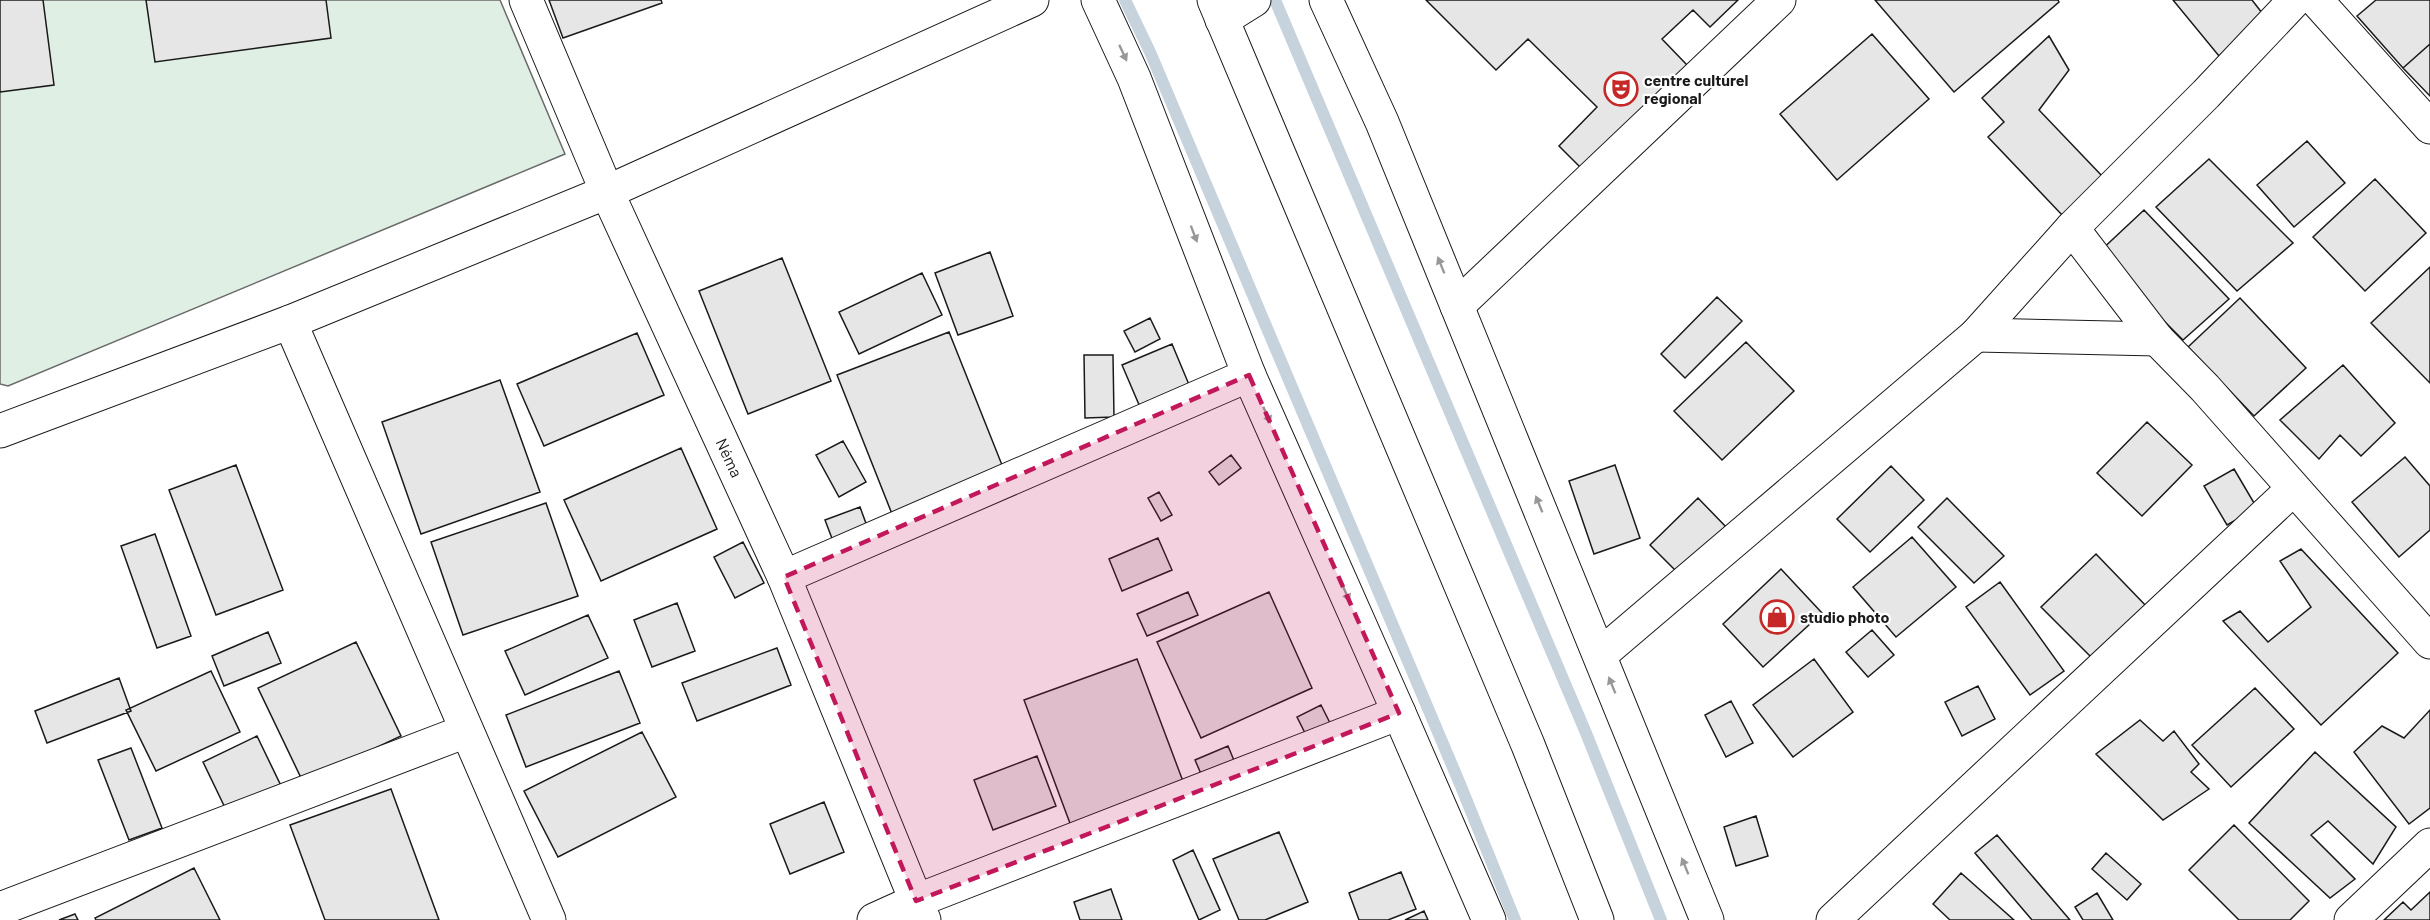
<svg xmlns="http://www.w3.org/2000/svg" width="2430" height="920" font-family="Barlow,sans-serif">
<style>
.green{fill:#e0efe3;stroke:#6a6a6a;stroke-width:1.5}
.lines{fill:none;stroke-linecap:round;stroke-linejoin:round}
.stream{stroke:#c6d2dc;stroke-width:12}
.building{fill:#e6e6e6;stroke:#1a1a1a;stroke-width:1.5}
.minor-casing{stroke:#1a1a1a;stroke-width:35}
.tertiary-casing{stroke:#1a1a1a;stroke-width:35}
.trunk-casing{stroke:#1a1a1a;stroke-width:35}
.minor{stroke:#fff;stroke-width:33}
.tertiary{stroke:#fff;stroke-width:33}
.trunk{stroke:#fff;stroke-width:33}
.oneway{fill:#989898}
.marked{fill:#c2185b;fill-opacity:0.2;stroke:#c2185b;stroke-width:4.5;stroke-dasharray:12 8;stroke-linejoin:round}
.labels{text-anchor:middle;stroke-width:4.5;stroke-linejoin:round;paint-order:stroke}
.poi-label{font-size:16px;font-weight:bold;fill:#1a1a1a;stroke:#fff;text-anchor:start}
.street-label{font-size:16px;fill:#1a1a1a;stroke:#fff}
</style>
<rect width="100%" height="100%" fill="#fff"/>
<path class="green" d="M 0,0 L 500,0 L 565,154 L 8,386 L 0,384 Z"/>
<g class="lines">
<path class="stream" d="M 1125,0 L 1150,52 L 1460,784 L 1515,920
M 1275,0 L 1586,733 L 1661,920"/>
</g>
<path class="building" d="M 0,0 L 43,0 L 54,85 L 0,92 Z
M 146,0 L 326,0 L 331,38 L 155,62 Z
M 549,0 L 661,0 L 662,3 L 563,38 Z
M 1426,0 L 1738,0 L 1710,27 L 1693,10 L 1662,39 L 1687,65 L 1582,169 L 1559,146 L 1597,107 L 1528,39 L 1496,70 Z
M 1875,0 L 2058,0 L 2059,2 L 1954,92 Z
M 2173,0 L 2252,0 L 2266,18 L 2219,56 Z
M 2376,0 L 2430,0 L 2430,44 L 2403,68 L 2357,16 Z
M 1872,34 L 1929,99 L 1837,180 L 1780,114 Z
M 2049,36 L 2069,70 L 2039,110 L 2103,177 L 2063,216 L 1988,137 L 2004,122 L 1982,98 Z
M 2430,44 L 2430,96 L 2403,68 Z
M 2307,141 L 2345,183 L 2294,227 L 2257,185 Z
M 2209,159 L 2293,243 L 2237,291 L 2156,207 Z
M 2375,179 L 2426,233 L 2365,291 L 2313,237 Z
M 2144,210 L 2229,299 L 2183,340 L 2097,254 Z
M 990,252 L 1013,316 L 958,335 L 935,273 Z
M 782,258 L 831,381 L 748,414 L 699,291 Z
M 2430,267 L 2430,383 L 2371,323 Z
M 922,273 L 942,315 L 859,354 L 839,312 Z
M 1717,297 L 1742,321 L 1685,378 L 1661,354 Z
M 2240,298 L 2306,368 L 2254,416 L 2188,347 Z
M 1150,318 L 1160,339 L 1135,352 L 1124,331 Z
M 949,332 L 1006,475 L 894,519 L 837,375 Z
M 637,333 L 664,395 L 544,446 L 517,384 Z
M 1746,342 L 1794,391 L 1722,460 L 1674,411 Z
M 1172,344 L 1190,387 L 1140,407 L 1122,365 Z
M 1084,355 L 1113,355 L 1114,417 L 1085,418 Z
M 2343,365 L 2395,423 L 2361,456 L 2340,435 L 2319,459 L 2280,420 Z
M 500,380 L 540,492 L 421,534 L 382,422 Z
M 2147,422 L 2192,465 L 2142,516 L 2097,473 Z
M 843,441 L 866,482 L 839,497 L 816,455 Z
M 681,448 L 717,529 L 601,581 L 564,500 Z
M 1231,455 L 1241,468 L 1219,485 L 1209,472 Z
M 2405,457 L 2430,486 L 2430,530 L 2399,557 L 2352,502 Z
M 236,465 L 283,590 L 216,615 L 169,490 Z
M 1615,465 L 1640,538 L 1594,554 L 1569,481 Z
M 1891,466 L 1924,500 L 1870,552 L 1837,519 Z
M 2234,469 L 2257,508 L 2227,525 L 2204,486 Z
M 1159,492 L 1172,515 L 1161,521 L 1148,498 Z
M 1698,498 L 1729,530 L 1681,576 L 1650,545 Z
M 1947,498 L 2004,556 L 1974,583 L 1918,527 Z
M 546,503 L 578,596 L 463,635 L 431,542 Z
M 860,507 L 871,537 L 836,549 L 825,520 Z
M 155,534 L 191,636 L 157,648 L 121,546 Z
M 1912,537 L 1956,587 L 1896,637 L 1853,587 Z
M 1158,538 L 1172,570 L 1122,591 L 1109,559 Z
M 743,542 L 764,583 L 735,598 L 714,557 Z
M 2301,549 L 2398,653 L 2321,725 L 2223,621 L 2240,611 L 2268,642 L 2311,607 L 2280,561 Z
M 2096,554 L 2149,609 L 2095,661 L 2041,607 Z
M 1781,569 L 1822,613 L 1763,667 L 1723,624 Z
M 2000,582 L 2064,671 L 2030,695 L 1966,607 Z
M 1188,592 L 1198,615 L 1147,636 L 1137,614 Z
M 1269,592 L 1312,688 L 1201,738 L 1157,642 Z
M 677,603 L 695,651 L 652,667 L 634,620 Z
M 588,615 L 608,658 L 525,695 L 505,651 Z
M 1872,630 L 1894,655 L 1868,677 L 1846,652 Z
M 268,632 L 281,663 L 224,686 L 212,656 Z
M 356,642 L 401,736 L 303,782 L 258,688 Z
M 777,648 L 791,685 L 697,721 L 682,683 Z
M 1137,659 L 1184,784 L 1071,826 L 1024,700 Z
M 1814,659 L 1853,712 L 1793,757 L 1753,705 Z
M 211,671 L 240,732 L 156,771 L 126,710 Z
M 619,671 L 640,723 L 526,767 L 506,715 Z
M 119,678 L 131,711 L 47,743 L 35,711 Z
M 1978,686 L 1995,719 L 1962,736 L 1945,702 Z
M 2255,688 L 2294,729 L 2231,787 L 2192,745 Z
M 1731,701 L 1753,743 L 1726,757 L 1705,715 Z
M 1321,705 L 1335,733 L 1311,745 L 1297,717 Z
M 2430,710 L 2430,808 L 2409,824 L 2354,752 L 2382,726 L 2404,738 Z
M 2140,720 L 2163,741 L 2174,731 L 2199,764 L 2191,772 L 2209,789 L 2163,820 L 2096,754 Z
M 642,732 L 676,797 L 558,857 L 524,791 Z
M 257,736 L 284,792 L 230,818 L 203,762 Z
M 1228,746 L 1238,770 L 1205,783 L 1195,760 Z
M 131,748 L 162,828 L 129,840 L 98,760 Z
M 2315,752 L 2396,827 L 2373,864 L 2328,821 L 2311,835 L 2355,879 L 2330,898 L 2249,823 Z
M 1037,756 L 1056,806 L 993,830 L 974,780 Z
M 391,789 L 439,920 L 325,920 L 290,825 Z
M 824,802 L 844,852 L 790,874 L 770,824 Z
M 1756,816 L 1768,856 L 1736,866 L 1724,827 Z
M 2234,825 L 2309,901 L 2290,920 L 2239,920 L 2189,870 Z
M 1279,832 L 1308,902 L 1265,920 L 1239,920 L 1213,859 Z
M 1997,835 L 2070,920 L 2032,920 L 1975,853 Z
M 1193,850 L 1220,910 L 1199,920 L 1173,860 Z
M 2106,853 L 2141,884 L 2127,900 L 2092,869 Z
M 194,868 L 220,920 L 96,920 L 95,918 Z
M 1401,872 L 1416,909 L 1388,920 L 1359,920 L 1349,893 Z
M 1961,873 L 2014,920 L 1950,920 L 1933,904 Z
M 1111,889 L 1122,920 L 1080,920 L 1074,902 Z
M 2430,892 L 2430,920 L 2384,920 L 2403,902 L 2411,910 Z
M 2097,893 L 2113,920 L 2083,920 L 2075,907 Z
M 1424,911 L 1428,920 L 1405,920 Z
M 75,914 L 78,920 L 59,920 Z"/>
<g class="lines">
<g class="minor-casing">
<g id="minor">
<path id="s1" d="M 526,0 L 607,192 L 784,577 L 924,920"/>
<path d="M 1098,0 L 1134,78 L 1249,375 L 1399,713 L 1489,920"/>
<path d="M 1326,0 L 1382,122 L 1707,920"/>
<path d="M 2316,0 L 2430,127"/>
<path d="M 2072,228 L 2157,339 L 2205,388 L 2430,642"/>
<path d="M 1457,306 L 1779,0"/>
<path d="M 290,322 L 549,920"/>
<path d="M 1976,335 L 2157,339"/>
<path d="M 0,431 L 290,322 L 607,192 L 1032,0"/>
<path d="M 784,577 L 1249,375"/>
<path d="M 1600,655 L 1976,335 L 2072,228 L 2206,94 L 2295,0"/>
<path d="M 0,909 L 466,731"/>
<path d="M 874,920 L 916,901 L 1399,713"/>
<path d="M 1833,920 L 2293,489"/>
<path d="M 2351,920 L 2430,845"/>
</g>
</g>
<g class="tertiary-casing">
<path id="tertiary" d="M 1222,20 L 1254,0"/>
</g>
<g class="trunk-casing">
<path id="trunk" d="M 1214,0 L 1528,745 L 1597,920"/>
</g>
<use href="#minor" class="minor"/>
<use href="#tertiary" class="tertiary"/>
<use href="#trunk" class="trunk"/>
</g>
<defs><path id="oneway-solid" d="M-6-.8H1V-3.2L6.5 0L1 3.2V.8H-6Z" transform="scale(1.5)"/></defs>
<g class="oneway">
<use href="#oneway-solid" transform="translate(1123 53) rotate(65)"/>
<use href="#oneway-solid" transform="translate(1194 234) rotate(69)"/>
<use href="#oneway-solid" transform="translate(1441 265) rotate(-112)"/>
<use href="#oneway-solid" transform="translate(1267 415) rotate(66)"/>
<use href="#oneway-solid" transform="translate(1539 504) rotate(-112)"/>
<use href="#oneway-solid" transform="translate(1346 593) rotate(66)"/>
<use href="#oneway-solid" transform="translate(1612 685) rotate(-112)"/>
<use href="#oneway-solid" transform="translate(1685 866) rotate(-112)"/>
</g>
<path class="marked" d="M 1249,375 L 1399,713 L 916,901 L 784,577 Z"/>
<defs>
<g id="theatre-ring" transform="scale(1.725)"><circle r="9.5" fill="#fff" stroke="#c62828" stroke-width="1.5"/><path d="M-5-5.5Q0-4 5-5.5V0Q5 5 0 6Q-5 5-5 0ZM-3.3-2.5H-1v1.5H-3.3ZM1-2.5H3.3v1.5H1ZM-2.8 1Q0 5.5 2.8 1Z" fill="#c62828"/></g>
<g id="shop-ring" transform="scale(1.725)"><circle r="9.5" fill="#fff" stroke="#c62828" stroke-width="1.5"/><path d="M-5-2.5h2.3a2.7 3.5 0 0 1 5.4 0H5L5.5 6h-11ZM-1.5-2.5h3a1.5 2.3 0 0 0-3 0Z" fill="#c62828"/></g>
</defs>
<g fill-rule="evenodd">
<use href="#theatre-ring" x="1621" y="89"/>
<use href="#shop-ring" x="1777" y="617"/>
</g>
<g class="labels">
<g class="poi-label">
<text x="1644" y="86">centre culturel<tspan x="1644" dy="18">regional</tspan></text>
<text x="1800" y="623">studio photo</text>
</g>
<g class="street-label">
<text dy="6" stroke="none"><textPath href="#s1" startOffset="501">Néma</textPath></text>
</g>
</g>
</svg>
